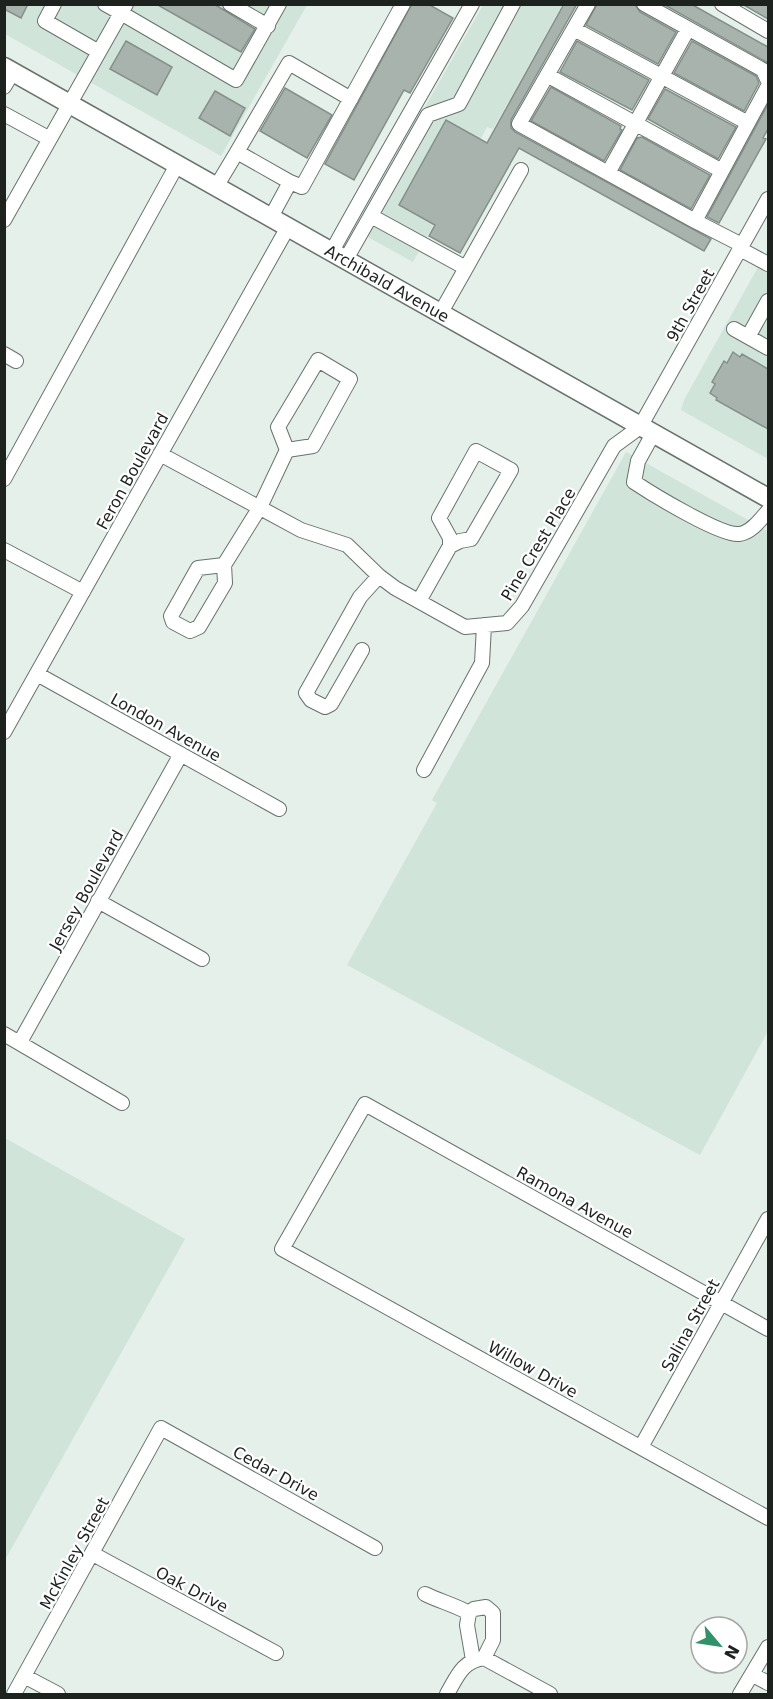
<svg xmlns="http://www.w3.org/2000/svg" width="773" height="1699" font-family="'DejaVu Sans',sans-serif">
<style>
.built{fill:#d0e4d9}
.building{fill:#a8b3ad;stroke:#848f89;stroke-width:1.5}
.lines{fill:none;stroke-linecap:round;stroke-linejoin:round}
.minor-casing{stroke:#67726c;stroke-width:16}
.major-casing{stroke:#67726c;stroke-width:21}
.minor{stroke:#fff;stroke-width:14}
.major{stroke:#fff;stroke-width:18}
.labels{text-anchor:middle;stroke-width:4.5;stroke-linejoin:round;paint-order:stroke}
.street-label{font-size:16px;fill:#1d221f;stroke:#fff}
</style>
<rect width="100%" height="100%" fill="#e4f0e9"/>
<path class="built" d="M 5,5 L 307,5 L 221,156 L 5,34 Z
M 483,5 L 562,5 L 493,129 L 487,127 L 413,262 L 355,230 Z
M 768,249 L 768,459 L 681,410 L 684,400 Z
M 626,452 L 768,531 L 768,1031 L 700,1155 L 347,965 L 437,803 L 432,800 Z
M 5,1138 L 185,1239 L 5,1560 Z"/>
<path class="building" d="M 4,4 L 28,4 L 21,18 L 4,9 Z
M 156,4 L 214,4 L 255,29 L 241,52 Z
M 412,4 L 428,4 L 453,18 L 410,93 L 404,90 L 354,180 L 325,164 Z
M 564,4 L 577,4 L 511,120 L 511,128 L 515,132 L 711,239 L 704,251 L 519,148 L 460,253 L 429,236 L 435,225 L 399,205 L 446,120 L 487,143 Z
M 597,4 L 635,4 L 640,12 L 676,32 L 658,64 L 586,25 Z
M 663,4 L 691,4 L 768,47 L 768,63 Z
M 742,4 L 768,4 L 768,19 Z
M 126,41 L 172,67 L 157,95 L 110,69 Z
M 577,41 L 649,80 L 632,110 L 560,72 Z
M 692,41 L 756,76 L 759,83 L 744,111 L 674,73 Z
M 551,87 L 621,126 L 620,129 L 622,130 L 604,161 L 531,121 Z
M 285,88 L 332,115 L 307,158 L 260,131 Z
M 665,89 L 736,127 L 718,159 L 648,119 Z
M 215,91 L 245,108 L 230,136 L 199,118 Z
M 768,104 L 768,129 L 763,138 L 766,139 L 719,223 L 707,217 Z
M 642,137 L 710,175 L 691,209 L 620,170 L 637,138 Z
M 733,352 L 740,357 L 742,354 L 768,369 L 768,429 L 716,400 L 717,398 L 710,393 L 715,384 L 712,382 L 724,361 L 727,363 Z"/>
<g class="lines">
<g class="minor-casing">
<path id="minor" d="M 54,4 L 45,21 L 99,52
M 105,4 L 121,13 L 126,4
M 230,4 L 268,26
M 588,4 L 519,124 L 695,221
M 644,4 L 763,70 L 768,81
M 722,4 L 768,31
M 574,29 L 748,123
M 547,75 L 722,171
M 4,87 L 13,72
M 4,114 L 50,139
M 237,152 L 289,63 L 351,99
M 608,173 L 688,29
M 216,187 L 237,152 L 290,182
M 371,216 L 466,268 L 440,314
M 271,217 L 290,182 L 302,187 L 403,4
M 4,220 L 121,13 L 236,80 L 279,4
M 742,245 L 695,221 L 768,86
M 740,249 L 768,264
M 331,253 C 377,169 425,88 472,4
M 345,261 L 428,115 L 459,104 L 513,4
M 466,268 L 521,170
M 734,329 L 768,348
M 748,337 L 768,301
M 4,354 L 16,361
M 653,434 L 638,461 L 634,482 C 652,494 721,536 739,534 C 751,533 761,519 768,511
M 160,454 L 301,530 L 347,545 L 379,576 L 395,588 L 465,627 L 507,623 L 522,606 L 614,446 L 640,427 L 768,199
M 4,479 L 177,165
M 4,550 L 83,592
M 224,565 L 198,568 L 171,616 L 173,622 L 190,631 L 199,627 L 225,583 L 224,565 L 260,507 L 287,450 L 313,446 L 350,379 L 318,360 L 278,427 L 287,450
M 419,601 L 450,546 L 460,541 L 471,539 L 511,470 L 476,451 L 439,518 L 450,538 L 450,546
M 362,650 L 331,704 L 325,707 L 311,700 L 306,693 L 360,597 L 379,576
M 37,674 L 279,809
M 4,732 L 288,227
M 424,770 L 482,663 L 484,625
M 98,901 L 202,959
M 4,1034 L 122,1103
M 20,1042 L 181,754
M 768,1329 L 365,1104 L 282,1249 L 768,1518
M 641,1447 L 768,1219
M 93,1554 L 276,1653
M 425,1594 C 439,1601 455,1605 469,1613
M 473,1660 L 467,1625 L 469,1613 L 474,1609 L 486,1607 L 493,1613 L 493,1640 L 484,1658
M 753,1675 L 768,1683
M 24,1676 L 58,1694
M 14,1694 L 161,1428 L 375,1548
M 447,1694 C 457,1677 462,1661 484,1658 L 550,1694
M 740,1694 L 768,1647"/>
</g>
<g class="major-casing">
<g id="major">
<path id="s1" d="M 4,67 L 768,498"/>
</g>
</g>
<use href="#minor" class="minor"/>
<use href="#major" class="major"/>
</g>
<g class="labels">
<g class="street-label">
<text dy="6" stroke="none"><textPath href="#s1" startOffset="440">Archibald Avenue</textPath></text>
<text transform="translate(690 305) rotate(-61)" y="6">9th Street</text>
<text transform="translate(132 471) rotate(-61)" y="6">Feron Boulevard</text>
<text transform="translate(538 544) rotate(-59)" y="6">Pine Crest Place</text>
<text transform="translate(166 727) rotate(29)" y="6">London Avenue</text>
<text transform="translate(86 890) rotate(-61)" y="6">Jersey Boulevard</text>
<text transform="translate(575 1202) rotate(29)" y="6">Ramona Avenue</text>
<text transform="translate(690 1325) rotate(-61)" y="6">Salina Street</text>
<text transform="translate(533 1369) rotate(29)" y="6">Willow Drive</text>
<text transform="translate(276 1473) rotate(29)" y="6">Cedar Drive</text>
<text transform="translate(74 1553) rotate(-61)" y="6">McKinley Street</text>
<text transform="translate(192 1589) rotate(28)" y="6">Oak Drive</text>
</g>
</g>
<rect width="773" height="1699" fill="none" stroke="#1d221f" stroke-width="12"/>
<g transform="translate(719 1645) rotate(119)"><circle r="28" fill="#ffffff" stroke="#a5a7a5" stroke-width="1.5"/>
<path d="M0-4.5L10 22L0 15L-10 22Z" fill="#31916a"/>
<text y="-9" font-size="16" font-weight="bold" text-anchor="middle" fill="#1d221f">N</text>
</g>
</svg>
